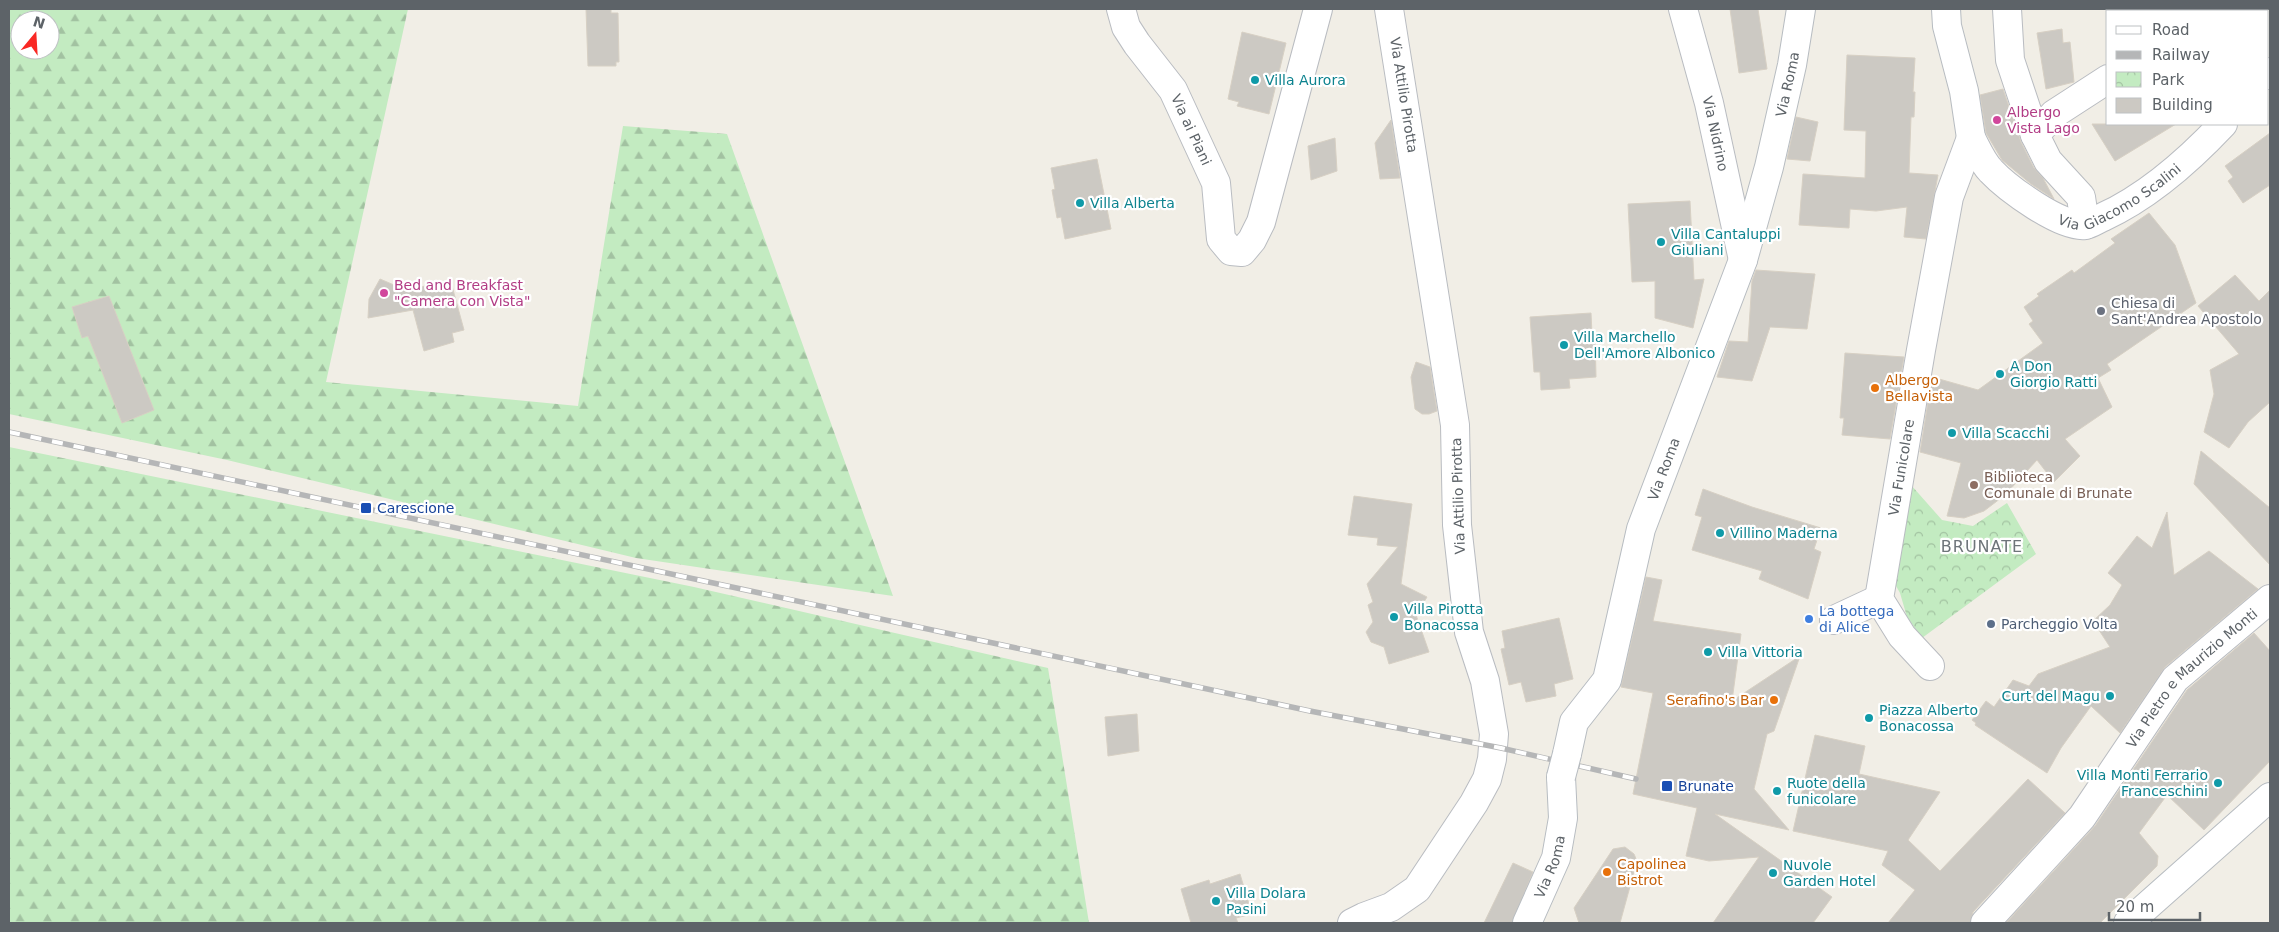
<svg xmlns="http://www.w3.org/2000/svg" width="2279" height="932" font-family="'DejaVu Sans',sans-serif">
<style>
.forest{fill:url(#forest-firs);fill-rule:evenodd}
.park{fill:url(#park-crowns)}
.building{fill:#ccc9c3;stroke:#d7d0c4}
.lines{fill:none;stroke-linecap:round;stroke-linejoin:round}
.street-casing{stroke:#b9bcc1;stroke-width:30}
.secondary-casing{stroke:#b7bcc1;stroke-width:30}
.street{stroke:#fff;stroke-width:28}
.secondary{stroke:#fff;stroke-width:28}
.rail-casing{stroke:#b5b6b7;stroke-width:5.5}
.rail{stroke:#fff;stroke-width:4;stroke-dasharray:11;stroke-linecap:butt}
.secondary-bridge-casing{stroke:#b7bcc1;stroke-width:30;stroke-linecap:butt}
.secondary-bridge{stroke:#fff;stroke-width:28}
.culture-dot{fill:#0f9aa8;stroke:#fff;stroke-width:2}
.hotel-dot{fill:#d1479c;stroke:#fff;stroke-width:2}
.worship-dot{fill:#6b7280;stroke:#fff;stroke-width:2}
.food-dot{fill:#e8710a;stroke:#fff;stroke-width:2}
.education-dot{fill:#8d6e63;stroke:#fff;stroke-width:2}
.transit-dot{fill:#1a4fb4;stroke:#fff;stroke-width:2}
.shop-dot{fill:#3f7fe0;stroke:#fff;stroke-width:2}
.service-dot{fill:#5c6f8a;stroke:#fff;stroke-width:2}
.labels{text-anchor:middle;stroke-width:4.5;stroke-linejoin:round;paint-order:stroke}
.culture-label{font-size:14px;fill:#0d838f;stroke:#fff;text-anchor:start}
.street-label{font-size:14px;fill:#5d6368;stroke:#fff}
.hotel-label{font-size:14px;fill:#b23c85;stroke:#fff;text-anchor:start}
.worship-label{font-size:14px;fill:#5b616d;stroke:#fff;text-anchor:start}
.food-label{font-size:14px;fill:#c56008;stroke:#fff;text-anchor:start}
.education-label{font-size:14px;fill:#785e54;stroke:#fff;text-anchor:start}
.transit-label{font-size:14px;fill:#164399;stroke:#fff;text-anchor:start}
.shop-label{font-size:14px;fill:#366cbe;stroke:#fff;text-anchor:start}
.service-label{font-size:14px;fill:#4e5e75;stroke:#fff;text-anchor:start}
.quarter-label{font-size:16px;letter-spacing:1px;fill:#6e757a;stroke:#fff}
</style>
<defs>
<pattern id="forest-firs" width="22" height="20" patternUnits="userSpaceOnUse" patternTransform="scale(1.25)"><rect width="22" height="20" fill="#c3ebc1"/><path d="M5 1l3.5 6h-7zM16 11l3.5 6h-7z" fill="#a2c2a1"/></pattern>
<pattern id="park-crowns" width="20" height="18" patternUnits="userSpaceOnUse" patternTransform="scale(1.25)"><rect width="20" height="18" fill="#c3ebc1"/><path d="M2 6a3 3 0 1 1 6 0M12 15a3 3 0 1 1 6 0" fill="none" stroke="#a2c2a1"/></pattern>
</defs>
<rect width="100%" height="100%" fill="#f1eee6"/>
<path class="forest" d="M 9,9 L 408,9 L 326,382 L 578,406 L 623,126 L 727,134 L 893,596 L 636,558 L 227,460 L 9,414 ZM 20,20 L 50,20 L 50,50 L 20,50 Z
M 9,447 L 694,587 L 1048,668 L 1089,923 L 9,923 Z"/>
<path class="park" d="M 1904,477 L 1942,520 L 1973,526 L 2007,503 L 2036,554 L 1922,638 L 1907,617 L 1900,593 L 1891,577 Z"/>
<path class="building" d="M 586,9 L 611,9 L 611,13 L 618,13 L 619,62 L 616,62 L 616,66 L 588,66 Z
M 1730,9 L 1758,9 L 1767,69 L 1739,73 Z
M 2062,29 L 2063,43 L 2070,42 L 2074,82 L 2046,89 L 2037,33 Z
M 1242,32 L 1286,43 L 1269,114 L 1237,106 L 1239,102 L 1228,99 Z
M 1847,55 L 1915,58 L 1913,92 L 1915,92 L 1914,117 L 1911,117 L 1909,173 L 1938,175 L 1926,239 L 1904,237 L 1907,207 L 1876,211 L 1850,209 L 1849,228 L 1799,225 L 1803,174 L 1865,178 L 1866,131 L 1844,130 Z
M 2003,89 L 2021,142 L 2034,168 L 2043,178 L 2054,199 L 2031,184 L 2002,160 L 1986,133 L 1980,95 Z
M 1796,117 L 1818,122 L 1810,161 L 1787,159 Z
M 1391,120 L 1400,178 L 1380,179 L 1375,143 Z
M 2092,124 L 2176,124 L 2115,161 Z
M 2270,133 L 2270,185 L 2243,203 L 2228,181 L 2233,177 L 2225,166 Z
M 1335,138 L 1337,171 L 1311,180 L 1308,146 Z
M 1097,159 L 1111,229 L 1065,239 L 1061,217 L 1057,218 L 1052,190 L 1055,189 L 1051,168 Z
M 1690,201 L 1694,280 L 1704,279 L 1693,328 L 1655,318 L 1655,281 L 1632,282 L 1628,204 Z
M 2149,213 L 2175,245 L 2196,303 L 2107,364 L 2111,370 L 2098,378 L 2112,407 L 2065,439 L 2080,456 L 2054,482 L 2037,460 L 2005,495 L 1984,511 L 1964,518 L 1947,516 L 1961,463 L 1920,452 L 1932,377 L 1978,390 L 2043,343 L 2029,324 L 2033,321 L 2024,307 L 2039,296 L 2037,294 L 2072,270 L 2074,273 L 2115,243 L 2111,239 Z
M 1756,270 L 1815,274 L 1807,329 L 1770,327 L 1752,381 L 1717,377 L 1729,341 L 1748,342 L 1752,281 Z
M 2235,275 L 2259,301 L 2270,290 L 2270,402 L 2248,422 L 2229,448 L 2204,432 L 2214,394 L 2210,370 L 2239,354 L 2198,306 Z
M 380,279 L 408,291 L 438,282 L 440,289 L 452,286 L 464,330 L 452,333 L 454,342 L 424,351 L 413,310 L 368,318 L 369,299 Z
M 109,296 L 154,410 L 122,423 L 88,336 L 82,338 L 72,307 Z
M 1591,313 L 1592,334 L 1595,334 L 1596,377 L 1569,379 L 1570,388 L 1541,390 L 1540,372 L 1534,372 L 1530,317 Z
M 1845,353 L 1904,357 L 1890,439 L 1842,435 L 1844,418 L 1840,418 Z
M 1416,362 L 1430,367 L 1437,411 L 1429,414 L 1422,414 L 1415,409 L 1411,377 Z
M 2201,451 L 2270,508 L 2270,565 L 2194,484 Z
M 1703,489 L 1752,507 L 1821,528 L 1814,549 L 1821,552 L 1808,599 L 1759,579 L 1762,571 L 1692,550 L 1702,517 L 1695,515 Z
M 1354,496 L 1412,504 L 1401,584 L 1427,597 L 1416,615 L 1429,652 L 1389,664 L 1384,647 L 1371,642 L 1366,632 L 1373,622 L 1368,605 L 1373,602 L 1367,584 L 1398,547 L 1377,545 L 1378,538 L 1348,535 Z
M 2167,512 L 2174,575 L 2209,551 L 2258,589 L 2165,667 L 2120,733 L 2091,706 L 2061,748 L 2047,773 L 1975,725 L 1976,723 L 1972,720 L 1986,701 L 1994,707 L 2013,680 L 2029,686 L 2038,674 L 2110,647 L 2093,621 L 2110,605 L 2122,585 L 2108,573 L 2137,536 L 2152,548 Z
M 1646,577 L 1662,580 L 1653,621 L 1741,634 L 1732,701 L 1800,656 L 1774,731 L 1767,734 L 1754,789 L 1789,830 L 1715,814 L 1832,897 L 1813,923 L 1713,923 L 1759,857 L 1709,861 L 1686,856 L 1697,808 L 1633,794 L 1653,693 L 1621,687 Z
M 1559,618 L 1573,679 L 1554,684 L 1556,696 L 1526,702 L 1521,682 L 1509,685 L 1501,649 L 1505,648 L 1502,631 Z
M 2254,633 L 2270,651 L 2270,761 L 2204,830 L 2167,795 L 2139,833 L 2158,856 L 2157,866 L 2100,923 L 2006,923 L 2095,826 L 2187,690 Z
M 1137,714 L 1139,751 L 1108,756 L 1105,717 Z
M 1815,735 L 1865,746 L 1859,774 L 1940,792 L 1908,840 L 1940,871 L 2028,779 L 2065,813 L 1973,912 L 1970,923 L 1888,923 L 1915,890 L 1882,865 L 1888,851 L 1793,831 Z
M 1625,847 L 1634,854 L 1637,861 L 1620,923 L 1579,923 L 1574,908 L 1613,849 Z
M 1513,863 L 1533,872 L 1512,923 L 1484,923 Z
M 1240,874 L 1252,914 L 1236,918 L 1238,923 L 1191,923 L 1181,889 L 1209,880 L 1210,884 Z"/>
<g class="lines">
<g class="street-casing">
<g id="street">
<path id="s1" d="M 1121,9 L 1126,27 L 1137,44 L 1173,90 L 1216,183 L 1221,239 L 1231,251 L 1242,252 L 1252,240 L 1261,222 L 1318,9"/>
<path id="s2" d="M 1683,9 L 1709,103 L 1743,260"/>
<path d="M 2007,9 L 2010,60 L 2035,135"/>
<path d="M 2172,11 L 2174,9"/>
<path d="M 2268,75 L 2270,72"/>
<path id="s3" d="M 1971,138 C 1977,149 1982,162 1991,171 C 2007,188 2061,228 2085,225 C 2091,224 2098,219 2103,217 C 2147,197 2190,159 2223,124"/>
<path d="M 2085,225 L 2081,197 L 2048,161 L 2035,135 L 2054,114 L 2108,79"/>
<path d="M 1834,620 L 1879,599"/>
<path id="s4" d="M 1930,666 L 1902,636 L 1879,599 L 1921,350 L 1949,197 L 1971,138"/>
<path d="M 1352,923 L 1364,917 L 1391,907 L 1417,889 L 1474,803 L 1487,779 L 1492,759 L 1494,734 L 1485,681 L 1469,632 L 1457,525 L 1455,425 L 1389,9"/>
<path id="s5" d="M 1985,923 L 2082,817 L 2175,679 L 2270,599"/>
</g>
</g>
<g class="secondary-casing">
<g id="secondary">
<path d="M 1946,9 L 1947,26 L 1964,91 L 1971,138"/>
<path id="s6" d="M 1567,754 L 1574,722 L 1607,680 L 1641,529 L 1743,260 L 1769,167 L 1792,65 L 1801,9"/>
<path id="s7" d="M 1527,923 L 1556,858 L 1563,818 L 1561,777"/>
<path d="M 2128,923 L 2270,797"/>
</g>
</g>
<use href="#street" class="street"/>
<use href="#secondary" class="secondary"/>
<g class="rail-casing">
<path id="rail" d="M 9,432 L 1310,711 L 1501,748 L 1636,779"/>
</g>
<use href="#rail" class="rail"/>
<g class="secondary-bridge-casing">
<path id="secondary-bridge" d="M 1561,777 L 1567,754"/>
</g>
<use href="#secondary-bridge" class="secondary-bridge"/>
</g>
<g class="culture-dot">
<circle cx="1255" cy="80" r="5"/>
<circle cx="1080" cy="203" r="5"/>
<circle cx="1661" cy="242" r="5"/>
<circle cx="1564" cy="345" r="5"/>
<circle cx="2000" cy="374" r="5"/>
<circle cx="1952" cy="433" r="5"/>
<circle cx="1720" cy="533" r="5"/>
<circle cx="1394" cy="617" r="5"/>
<circle cx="1708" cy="652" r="5"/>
<circle cx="2110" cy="696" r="5"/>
<circle cx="1869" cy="718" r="5"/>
<circle cx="2218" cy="783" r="5"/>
<circle cx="1777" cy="791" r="5"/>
<circle cx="1773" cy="873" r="5"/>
<circle cx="1216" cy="901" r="5"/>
</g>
<g class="hotel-dot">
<circle cx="1997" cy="120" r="5"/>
<circle cx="384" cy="293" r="5"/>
</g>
<circle class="worship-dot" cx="2101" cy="311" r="5"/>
<g class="food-dot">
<circle cx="1875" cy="388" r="5"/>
<circle cx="1774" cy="700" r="5"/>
<circle cx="1607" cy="872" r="5"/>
</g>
<circle class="education-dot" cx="1974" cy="485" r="5"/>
<g class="transit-dot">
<rect x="360" y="502" width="12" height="12" rx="2.5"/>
<rect x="1661" y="780" width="12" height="12" rx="2.5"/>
</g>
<circle class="shop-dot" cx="1809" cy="619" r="5"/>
<circle class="service-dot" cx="1991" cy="624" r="5"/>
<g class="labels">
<g class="culture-label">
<text x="1265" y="85">Villa Aurora</text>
<text x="1090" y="208">Villa Alberta</text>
<text x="1671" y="239">Villa Cantaluppi<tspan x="1671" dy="16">Giuliani</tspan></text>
<text x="1574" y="342">Villa Marchello<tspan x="1574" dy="16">Dell'Amore Albonico</tspan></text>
<text x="2010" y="371">A Don<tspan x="2010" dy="16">Giorgio Ratti</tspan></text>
<text x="1962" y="438">Villa Scacchi</text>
<text x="1730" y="538">Villino Maderna</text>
<text x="1404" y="614">Villa Pirotta<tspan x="1404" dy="16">Bonacossa</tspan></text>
<text x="1718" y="657">Villa Vittoria</text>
<text x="2100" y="701" text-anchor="end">Curt del Magu</text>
<text x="1879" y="715">Piazza Alberto<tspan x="1879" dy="16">Bonacossa</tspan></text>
<text x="2208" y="780" text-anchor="end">Villa Monti Ferrario<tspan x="2208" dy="16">Franceschini</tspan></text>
<text x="1787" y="788">Ruote della<tspan x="1787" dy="16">funicolare</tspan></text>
<text x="1783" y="870">Nuvole<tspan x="1783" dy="16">Garden Hotel</tspan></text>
<text x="1226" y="898">Villa Dolara<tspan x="1226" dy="16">Pasini</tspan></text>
</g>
<g class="street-label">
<text dy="5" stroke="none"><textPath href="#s6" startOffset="710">Via Roma</textPath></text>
<text transform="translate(1404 95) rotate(81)" y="5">Via Attilio Pirotta</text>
<text dy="5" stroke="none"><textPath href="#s1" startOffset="141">Via ai Piani</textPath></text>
<text dy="5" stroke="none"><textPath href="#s2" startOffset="129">Via Nidrino</textPath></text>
<text dy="5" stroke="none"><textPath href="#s3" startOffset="191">Via Giacomo Scalini</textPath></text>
<text dy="5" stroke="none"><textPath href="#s4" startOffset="218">Via Funicolare</textPath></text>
<text dy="5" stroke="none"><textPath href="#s6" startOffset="305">Via Roma</textPath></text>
<text transform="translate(1458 496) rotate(-92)" y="5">Via Attilio Pirotta</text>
<text dy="5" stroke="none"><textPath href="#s5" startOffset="322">Via Pietro e Maurizio Monti</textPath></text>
<text dy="5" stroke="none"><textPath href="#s7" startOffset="61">Via Roma</textPath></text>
</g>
<g class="hotel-label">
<text x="2007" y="117">Albergo<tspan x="2007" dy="16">Vista Lago</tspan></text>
<text x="394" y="290">Bed and Breakfast<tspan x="394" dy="16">"Camera con Vista"</tspan></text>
</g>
<g class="worship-label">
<text x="2111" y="308">Chiesa di<tspan x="2111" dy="16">Sant'Andrea Apostolo</tspan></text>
</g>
<g class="food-label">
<text x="1885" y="385">Albergo<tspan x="1885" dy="16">Bellavista</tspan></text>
<text x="1764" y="705" text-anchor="end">Serafino's Bar</text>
<text x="1617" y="869">Capolinea<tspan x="1617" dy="16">Bistrot</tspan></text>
</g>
<g class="education-label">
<text x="1984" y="482">Biblioteca<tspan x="1984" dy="16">Comunale di Brunate</tspan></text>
</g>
<g class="transit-label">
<text x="377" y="513">Carescione</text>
<text x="1678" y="791">Brunate</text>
</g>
<g class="shop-label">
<text x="1819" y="616">La bottega<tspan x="1819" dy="16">di Alice</tspan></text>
</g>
<g class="service-label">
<text x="2001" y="629">Parcheggio Volta</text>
</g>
<g class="quarter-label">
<text x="1982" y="552">BRUNATE</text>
</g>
</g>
<rect width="2279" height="932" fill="none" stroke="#5d6368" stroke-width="20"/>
<rect x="2106" y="10" width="162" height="115" fill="#ffffff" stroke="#bec1c3"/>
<rect x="2116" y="26" width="25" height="8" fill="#ffffff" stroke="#bec1c3"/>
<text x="2152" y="35" font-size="15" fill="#5d6368">Road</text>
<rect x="2116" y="51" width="25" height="8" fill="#b5b6b7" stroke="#bec1c3"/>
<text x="2152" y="60" font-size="15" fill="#5d6368">Railway</text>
<rect x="2116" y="72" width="25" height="15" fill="url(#park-crowns)" stroke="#bec1c3"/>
<text x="2152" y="85" font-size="15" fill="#5d6368">Park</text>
<rect x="2116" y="98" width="25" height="15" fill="#ccc9c3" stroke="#bec1c3"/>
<text x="2152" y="110" font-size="15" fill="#5d6368">Building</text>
<g transform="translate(35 35) rotate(18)"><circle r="24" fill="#ffffff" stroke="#bec1c3"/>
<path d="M0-4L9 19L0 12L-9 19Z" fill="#f92824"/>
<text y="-8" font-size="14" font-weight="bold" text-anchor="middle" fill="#5d6368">N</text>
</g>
<path d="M2109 912v8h91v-8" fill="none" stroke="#5d6368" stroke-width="2.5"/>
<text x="2116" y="912" font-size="15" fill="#5d6368" stroke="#ffffff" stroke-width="4" paint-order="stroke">20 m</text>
</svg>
